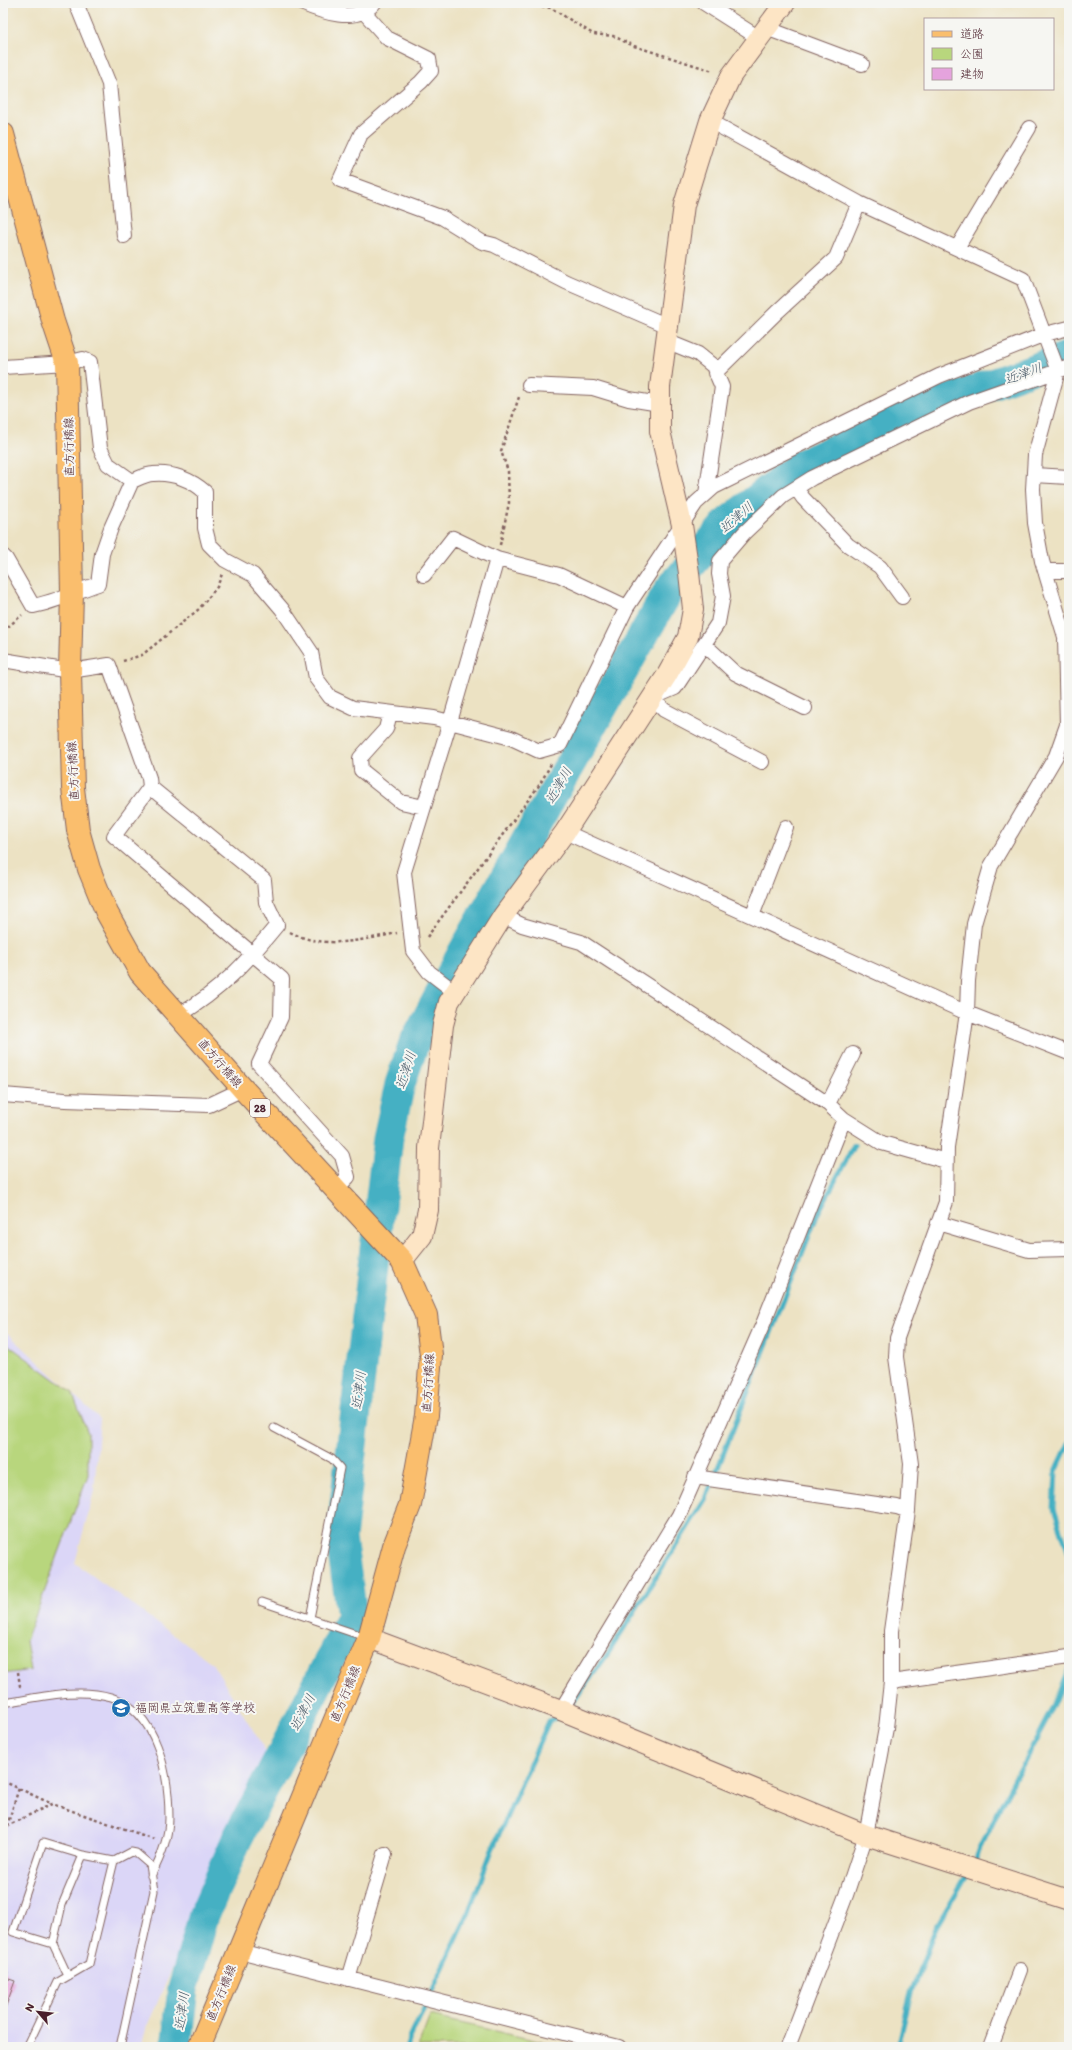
<svg xmlns="http://www.w3.org/2000/svg" width="1072" height="2050" font-family="Itim,'Klee One',sans-serif">
<style>
.built{fill:#dbd6f7}
.green{fill:#b8d67d;stroke:#817a54}
.lines{fill:none;stroke-linecap:round;stroke-linejoin:round}
.stream{stroke:#45b0c3;stroke-width:5}
.river{stroke:#45b0c3;stroke-width:31}
.building{fill:#e5a3dd}
.lane-casing{stroke:#836360;stroke-width:9}
.street-casing{stroke:#836360;stroke-width:16}
.secondary-casing{stroke:#836360;stroke-width:22}
.primary-casing{stroke:#836360;stroke-width:24}
.path{stroke:#836360;stroke-width:2.5;stroke-dasharray:3 3;stroke-linecap:butt}
.lane{stroke:#fff;stroke-width:7}
.street{stroke:#fff;stroke-width:14}
.secondary{stroke:#fde5c5;stroke-width:20}
.primary{stroke:#fabe6d;stroke-width:22}
.labels{text-anchor:middle;stroke-width:4;stroke-linejoin:round;paint-order:stroke}
.shield{fill:#f6f6f2;stroke:#7e6067;stroke-width:1}
.shield-label{font-size:11px;font-weight:bold;fill:#4a1f2b}
.street-label{font-size:12px;fill:#4a1f2b;stroke:#f6f6f2}
.poi-label{font-size:12px;fill:#4a1f2b;stroke:#f6f6f2;text-anchor:start}
.water-label{font-size:13px;font-style:italic;fill:#485968;stroke:#f6f6f2}
</style>
<rect width="100%" height="100%" fill="#f6f6f2"/>
<filter id="ink" filterUnits="userSpaceOnUse"><feTurbulence type="fractalNoise" baseFrequency=".025" numOctaves="2"/><feDisplacementMap in="SourceGraphic" scale="8" xChannelSelector="R" yChannelSelector="G"/><feConvolveMatrix kernelMatrix="1 2 1 2 8 2 1 2 1" color-interpolation-filters="sRGB"/></filter>
<filter id="wash" filterUnits="userSpaceOnUse"><feTurbulence type="fractalNoise" baseFrequency=".012" numOctaves="4" result="noise"/><feDisplacementMap in="SourceGraphic" scale="16" xChannelSelector="R" yChannelSelector="G"/><feGaussianBlur stdDeviation="0.9" result="paint"/><feColorMatrix in="noise" values="0 0 0 0 0 0 0 0 0 0 0 0 0 0 0 0 0 1.4 0 .05"/><feComposite in="paint" operator="in"/></filter>
<g filter="url(#wash)">
<rect width="100%" height="100%" fill="#ece2c3"/>
<path class="built" d="M 3,1329 L 100,1419 L 94,1491 L 75,1563 L 212,1663 L 267,1753 L 147,2026 L 141,2047 L 3,2047 Z"/>
<path class="green" d="M 3,1341 L 72,1392 L 88,1433 L 88,1475 L 26,1641 L 31,1670 L 3,1674 Z
M 430,2016 L 564,2047 L 418,2047 Z"/>
<g class="lines">
<path class="stream" d="M 1069,1443 L 1056,1471 L 1054,1509 L 1069,1554
M 569,1708 L 609,1652 L 706,1498 L 818,1213 L 854,1145
M 973,1864 L 998,1811 L 1051,1711 L 1069,1669
M 406,2047 L 468,1914 L 492,1850 L 549,1721 L 562,1715
M 898,2047 L 911,1993 L 936,1927 L 968,1873"/>
<path class="river" d="M 176,2047 L 183,1989 L 204,1915 L 237,1839 L 292,1734 L 352,1616 L 341,1538 L 388,1138 L 400,1084 L 414,1043 L 462,954 L 669,590 L 728,522 L 800,465 L 920,410 L 1069,356"/>
</g>
<g id="blocks">
<path class="building" d="M 3,1970 L 8,1972 L 6,1978 L 15,1981 L 3,2014 Z"/>
</g>
</g>
<g filter="url(#ink)">
<use href="#blocks" fill-opacity="0" stroke="#836360" stroke-width="1"/>
<g class="lines">
<g class="lane-casing">
<path id="lane" d="M 274,1428 L 332,1459 L 340,1468 L 310,1618
M 262,1602 L 368,1638
M 3,1703 C 38,1698 77,1687 111,1697 C 158,1711 169,1776 169,1818 C 169,1837 160,1859 151,1876
M 53,1944 L 13,1932 L 43,1843 L 83,1855
M 68,1976 L 53,1944 L 62,1905 L 83,1855 L 114,1861
M 27,2047 L 58,1982 L 89,1964 L 114,1861 L 131,1852 L 136,1853 L 150,1865 L 154,1891 L 120,2047"/>
</g>
<g class="street-casing">
<path id="street" d="M 76,3 L 109,84 L 124,236
M 301,3 C 322,12 356,25 374,3
M 704,3 L 759,38
M 363,11 L 387,38 L 429,59 L 431,71 L 421,82 L 361,134 L 340,180 L 443,218 L 482,242 L 494,245 L 566,282 L 668,326
M 766,28 L 862,64
M 710,121 L 859,203 L 1023,279 L 1058,371 L 1035,455 L 1033,489 L 1035,523 L 1042,561 L 1065,637 L 1067,725 L 1056,756 L 991,866 L 974,924 L 968,981 L 967,1013 L 947,1147 L 946,1202 L 897,1338 L 896,1357 L 911,1464 L 908,1511 L 891,1631 L 891,1682 L 886,1728 L 866,1835 L 846,1895 L 788,2047
M 957,248 L 1029,128
M 666,341 L 698,354 L 713,366 L 722,387 L 706,494
M 3,367 L 67,363 L 83,359 L 90,362 L 100,448 L 108,464 L 132,481
M 715,373 L 777,312 L 836,258 L 859,203
M 529,385 L 593,388 L 629,399 L 660,404
M 1034,475 L 1069,477
M 796,488 L 803,498 L 848,545 L 880,567 L 902,597
M 3,556 L 6,559 L 33,606 C 56,602 76,591 98,584 L 102,554 L 111,528 L 132,481 C 139,478 147,474 153,474 C 172,472 192,480 205,492 L 205,528 L 209,544 L 225,560 L 253,575 L 282,609 L 311,652 L 316,678 L 330,697 L 353,708 L 434,718 L 450,722 L 511,738 L 539,751 L 560,745 L 627,607 L 696,503 L 714,487 L 939,376 L 1045,334 L 1069,328
M 1045,571 L 1069,571
M 424,575 L 453,538 L 497,559
M 704,644 L 735,673 L 805,708
M 3,660 L 70,671 L 109,665 L 149,778 L 150,787 L 114,836 L 282,979 L 281,1017 L 259,1064 L 342,1156 L 348,1177 L 336,1189
M 390,713 L 386,729 L 360,758 L 361,770 L 401,802 L 424,807
M 762,762 L 664,710 L 652,698 L 675,688 L 718,623 L 723,596 L 719,574 L 720,561 L 744,533 L 783,496 L 812,478 L 969,402 L 1069,367
M 150,787 L 264,880 L 266,902 L 277,925 C 246,963 221,990 178,1016
M 565,832 L 967,1013 L 1069,1053
M 503,916 L 522,925 L 581,942 L 828,1104 L 844,1119 L 763,1324 L 679,1515 L 561,1710
M 752,916 L 786,827
M 455,992 L 429,972 L 413,951 L 404,872 L 450,722 L 497,559 L 559,575 L 627,607
M 3,1095 L 65,1100 L 209,1105 L 243,1089
M 828,1104 L 853,1054
M 844,1119 L 882,1143 L 946,1161
M 938,1223 L 1029,1250 L 1069,1249
M 695,1477 L 897,1507 L 908,1511
M 891,1682 L 1069,1657
M 239,1951 L 619,2047
M 348,1979 L 385,1854
M 991,2047 L 1020,1970"/>
</g>
<g class="secondary-casing">
<path id="secondary" d="M 402,1261 L 422,1236 L 428,1210 L 429,1148 L 443,1025 L 449,1002 L 503,916 L 565,832 L 667,675 L 688,637 L 693,609 L 689,573 L 682,525 L 660,431 L 660,387 L 684,205 L 710,121 L 731,76 L 785,3
M 369,1638 L 561,1710 L 866,1835 L 1069,1900"/>
</g>
<g class="primary-casing">
<path id="primary" d="M 3,134 L 53,321 L 67,363 L 72,592 L 70,671 L 73,788 L 78,830 L 89,869 L 107,913 L 140,972 L 243,1089 L 402,1261 L 426,1315 L 431,1355 L 426,1416 L 410,1505 L 394,1546 L 369,1638 L 199,2047"/>
</g>
<path class="path" d="M 524,3 L 551,8 L 593,34 L 613,36 L 634,46 L 713,71
M 500,545 L 509,503 L 508,471 L 501,451 L 519,397
M 3,631 L 22,615
M 123,661 L 142,655 L 199,609 L 217,587 L 222,574
M 290,932 C 324,950 362,940 397,933
M 427,937 L 540,784 L 551,764
M 18,1672 L 20,1686 L 22,1687
M 3,1781 L 52,1804
M 7,1826 L 19,1788
M 3,1838 L 7,1826 L 52,1804 L 154,1839"/>
<use href="#lane" class="lane"/>
<use href="#street" class="street"/>
<use href="#secondary" class="secondary"/>
<use href="#primary" class="primary"/>
</g>
</g>
<defs>
<g id="school-disc" transform="scale(1)"><circle r="9.5" fill="#1f6fb2" stroke="#f6f6f2"/><path d="M0-5L7-2L0 1L-7-2ZM-4 1L0 2.5L4 1V4Q0 6-4 4Z" fill="#fff"/></g>
</defs>
<g fill-rule="evenodd">
<use href="#school-disc" x="121" y="1708"/>
</g>
<g class="labels">
<rect class="shield" x="250" y="1099" width="20" height="18" rx="3"/>
<g class="shield-label">
<text x="260" y="1112">28</text>
</g>
<g class="street-label">
<text transform="translate(69 447) rotate(-91)" y="4">直方行橋線</text>
<text transform="translate(73 771) rotate(-93)" y="4">直方行橋線</text>
<text transform="translate(220 1063) rotate(49)" y="4">直方行橋線</text>
<text transform="translate(428 1383) rotate(-87)" y="4">直方行橋線</text>
<text transform="translate(345 1694) rotate(-68)" y="4">直方行橋線</text>
<text transform="translate(221 1993) rotate(-68)" y="4">直方行橋線</text>
</g>
<g class="poi-label">
<text x="135" y="1712">福岡県立筑豊高等学校</text>
</g>
<g class="water-label">
<text transform="translate(1023 373) rotate(-20)" y="5">近津川</text>
<text transform="translate(736 517) rotate(-41)" y="5">近津川</text>
<text transform="translate(558 785) rotate(-60)" y="5">近津川</text>
<text transform="translate(405 1070) rotate(-72)" y="5">近津川</text>
<text transform="translate(358 1390) rotate(-83)" y="5">近津川</text>
<text transform="translate(302 1712) rotate(-63)" y="5">近津川</text>
<text transform="translate(181 2011) rotate(-82)" y="5">近津川</text>
</g>
</g>
<rect width="1072" height="2050" fill="none" stroke="#f6f6f2" stroke-width="16"/>
<rect x="924" y="18" width="130" height="72" fill="#f6f6f2" stroke="#b1a0a2"/>
<rect x="932" y="31" width="20" height="6" fill="#fabe6d" stroke="#b1a0a2"/>
<text x="960" y="38" font-size="12" fill="#4a1f2b">道路</text>
<rect x="932" y="48" width="20" height="12" fill="#b8d67d" stroke="#b1a0a2"/>
<text x="960" y="58" font-size="12" fill="#4a1f2b">公園</text>
<rect x="932" y="68" width="20" height="12" fill="#e5a3dd" stroke="#b1a0a2"/>
<text x="960" y="78" font-size="12" fill="#4a1f2b">建物</text>
<g transform="translate(38 2012) rotate(298)" stroke="#f6f6f2" stroke-width="3" paint-order="stroke">
<path d="M0-3L7 15L0 10L-7 15Z" fill="#4a1f2b"/>
<text y="-6" font-size="11" font-weight="bold" text-anchor="middle" fill="#4a1f2b">N</text>
</g>
</svg>
